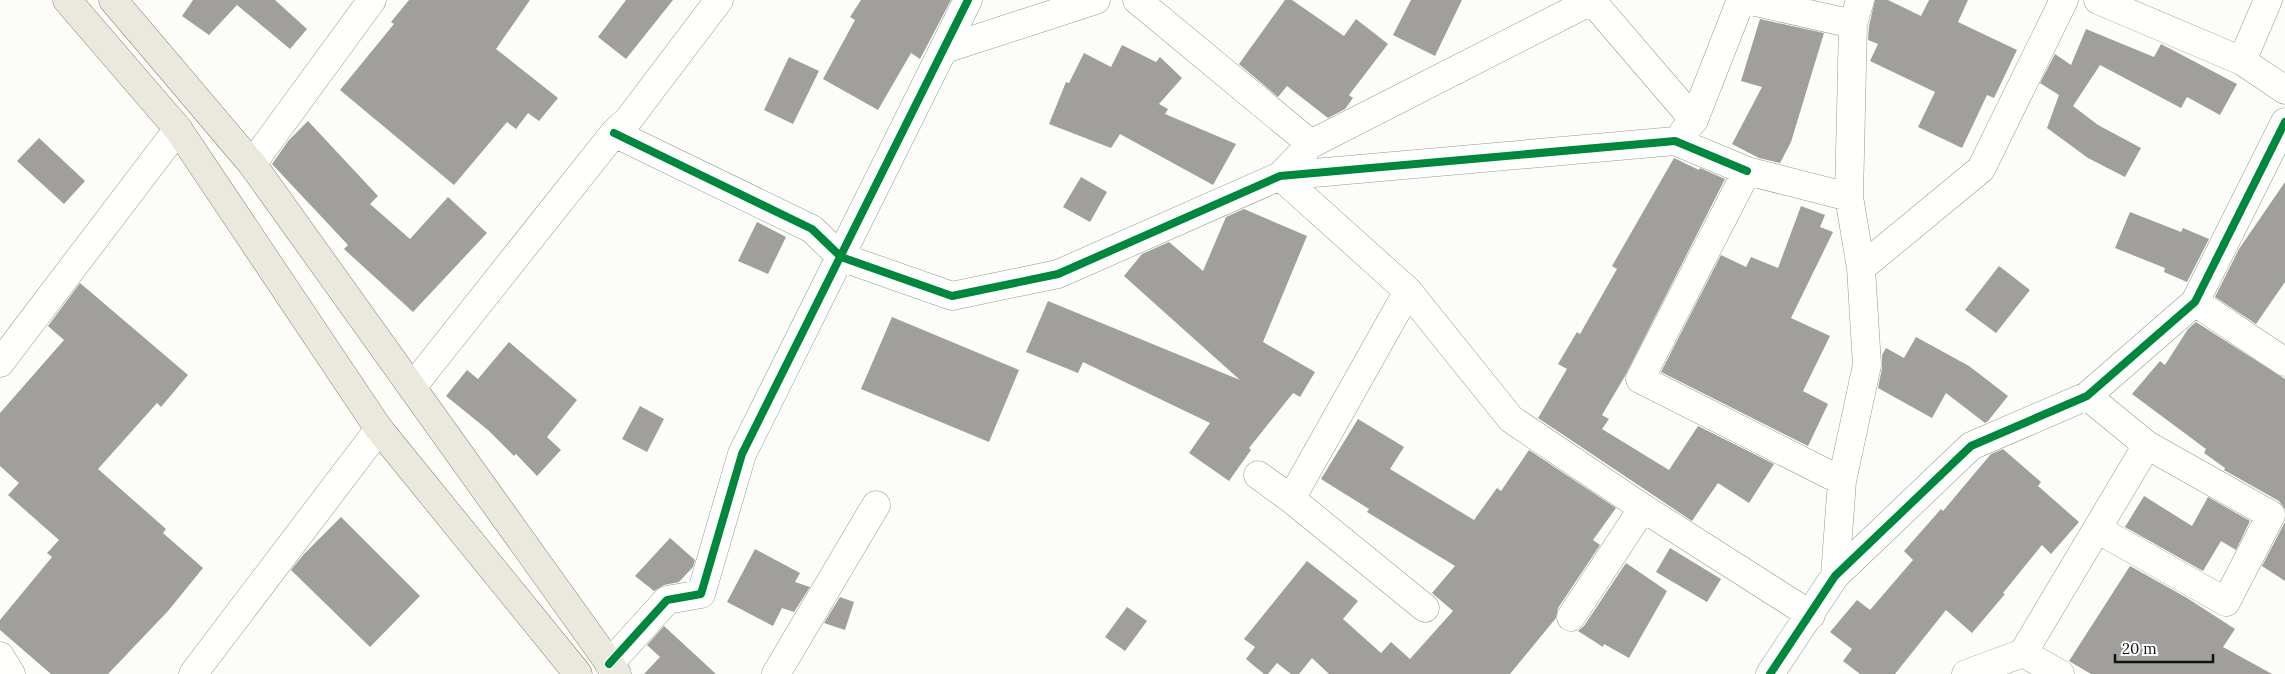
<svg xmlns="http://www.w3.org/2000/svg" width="2285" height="674" font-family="Lora,serif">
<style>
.building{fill:#a09f9c}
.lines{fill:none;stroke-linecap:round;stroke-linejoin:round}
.minor-casing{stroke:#979795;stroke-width:29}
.major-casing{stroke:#848482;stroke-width:29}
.minor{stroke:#fffffe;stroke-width:28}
.major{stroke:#ebe9dd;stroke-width:28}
.cycleway-casing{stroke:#fff;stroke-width:11}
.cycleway{stroke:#00873e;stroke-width:8}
</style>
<rect width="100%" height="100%" fill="#fcfcf8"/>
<path class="building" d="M 193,0 L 275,0 L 307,29 L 290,49 L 237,5 L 209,35 L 182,16 Z
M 409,0 L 530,0 L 496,49 L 558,98 L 539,121 L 528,113 L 516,129 L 507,122 L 454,185 L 340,90 L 394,24 L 391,22 Z
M 626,0 L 673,0 L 626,59 L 598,37 Z
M 861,0 L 951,0 L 920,59 L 911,53 L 878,110 L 823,79 L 855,20 L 850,17 Z
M 1285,0 L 1292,0 L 1344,36 L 1356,19 L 1388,44 L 1349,95 L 1353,98 L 1345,109 L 1328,118 L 1287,86 L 1278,97 L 1239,64 Z
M 1411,0 L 1462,0 L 1435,56 L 1393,35 Z
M 1875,0 L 1888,0 L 1921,16 L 1929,0 L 1968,0 L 1958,22 L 2017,50 L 1994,98 L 1987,95 L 1962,148 L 1918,127 L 1935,92 L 1870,61 L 1878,44 L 1868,40 L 1869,26 Z
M 1760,19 L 1824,33 L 1791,142 L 1780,163 L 1759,158 L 1732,144 L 1762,87 L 1741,81 Z
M 2086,29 L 2154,57 L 2161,44 L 2237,84 L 2220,115 L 2187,97 L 2181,108 L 2100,65 L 2073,106 L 2098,125 L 2141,148 L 2125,177 L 2088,158 L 2047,128 L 2059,95 L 2040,83 L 2055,54 L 2071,65 Z
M 1122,45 L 1156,62 L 1160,57 L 1182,78 L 1159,104 L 1168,109 L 1165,114 L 1236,144 L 1213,185 L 1120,134 L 1111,148 L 1049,124 L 1066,82 L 1069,83 L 1084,53 L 1111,67 Z
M 789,57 L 819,71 L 793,124 L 764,110 Z
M 308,121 L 378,196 L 370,204 L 410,239 L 448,197 L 487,233 L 413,312 L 344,249 L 348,245 L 272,164 L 289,140 Z
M 39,138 L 85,181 L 64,204 L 17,161 Z
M 1674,158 L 1699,170 L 1700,168 L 1725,179 L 1625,376 L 1602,415 L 1609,419 L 1602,429 L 1669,470 L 1698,426 L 1774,464 L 1749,503 L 1718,483 L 1692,521 L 1538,418 L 1567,369 L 1558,364 L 1577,332 L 1580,334 L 1617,269 L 1612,266 Z
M 1081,177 L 1107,192 L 1090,222 L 1063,207 Z
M 2285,182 L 2285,282 L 2256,324 L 2215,297 L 2239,249 Z
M 1801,206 L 1825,215 L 1820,227 L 1833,232 L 1791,318 L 1830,336 L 1803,391 L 1828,404 L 1808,446 L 1661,372 L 1721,255 L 1746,267 L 1751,257 L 1778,268 Z
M 1244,209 L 1307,236 L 1263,342 L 1315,372 L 1300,397 L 1293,393 L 1249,448 L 1251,450 L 1229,481 L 1189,453 L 1210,423 L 1083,362 L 1078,373 L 1026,352 L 1048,301 L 1240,380 L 1124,276 L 1142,254 L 1169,242 L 1203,271 L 1226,217 Z
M 2130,212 L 2181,232 L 2183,228 L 2209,239 L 2187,282 L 2164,272 L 2165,268 L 2115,248 Z
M 757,222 L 786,237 L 768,274 L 738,261 Z
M 1999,266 L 2030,290 L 1996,333 L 1965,310 Z
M 80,283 L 188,375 L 161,407 L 157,403 L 98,469 L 166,529 L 163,533 L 203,568 L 168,611 L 108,674 L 51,674 L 0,630 L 0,620 L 52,557 L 47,553 L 59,540 L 8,495 L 19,483 L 0,466 L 0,413 L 64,340 L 48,326 Z
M 892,317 L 1019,370 L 989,442 L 861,389 Z
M 2196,322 L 2285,379 L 2285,509 L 2279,501 L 2224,470 L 2225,468 L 2204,453 L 2206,449 L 2132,394 L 2160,361 L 2165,365 L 2188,329 Z
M 1916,337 L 1969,366 L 2008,396 L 1988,421 L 1985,423 L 1946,393 L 1932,418 L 1878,388 L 1882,368 L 1882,355 L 1886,348 L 1904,358 Z
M 509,342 L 577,400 L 547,437 L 561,450 L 537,476 L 516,454 L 514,456 L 488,430 L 446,396 L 467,370 L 478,379 Z
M 640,406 L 664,419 L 647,452 L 622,439 Z
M 1358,419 L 1404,447 L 1390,469 L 1474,520 L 1497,488 L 1501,491 L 1529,450 L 1616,508 L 1593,540 L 1600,545 L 1558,608 L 1556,618 L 1510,674 L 1329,674 L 1312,658 L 1299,674 L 1291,674 L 1277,663 L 1268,674 L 1264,674 L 1246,659 L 1255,647 L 1244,639 L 1307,561 L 1358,601 L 1343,619 L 1381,653 L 1391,642 L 1410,659 L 1453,611 L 1432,593 L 1455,566 L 1367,512 L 1369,509 L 1321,479 Z
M 2003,449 L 2041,482 L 2038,486 L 2079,522 L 2051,554 L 2042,545 L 2003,593 L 2005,594 L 1972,633 L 1946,610 L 1895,674 L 1860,674 L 1843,661 L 1852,649 L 1830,632 L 1857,600 L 1870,610 L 1913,560 L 1904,551 L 1941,509 L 1943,511 L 1991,454 Z
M 2144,496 L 2192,526 L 2208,497 L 2250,521 L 2236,550 L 2221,541 L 2203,571 L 2125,527 Z
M 341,517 L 420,596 L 370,647 L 291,570 L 304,554 Z
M 2285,522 L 2285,581 L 2262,566 Z
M 670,538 L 695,560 L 693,567 L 679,582 L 664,585 L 654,591 L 635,576 Z
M 1670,548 L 1721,579 L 1707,602 L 1656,572 Z
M 755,549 L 800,573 L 795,582 L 810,587 L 794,612 L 782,608 L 773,626 L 727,602 Z
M 1626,563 L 1667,591 L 1629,658 L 1604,644 L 1603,647 L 1578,631 L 1584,626 Z
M 2130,566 L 2187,598 L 2235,629 L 2223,647 L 2272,674 L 2091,674 L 2069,661 Z
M 840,597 L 854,602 L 845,630 L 824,623 Z
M 1127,607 L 1147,621 L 1125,651 L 1105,637 Z
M 664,626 L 716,674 L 644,674 L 660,657 L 647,645 Z"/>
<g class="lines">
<g class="minor-casing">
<path id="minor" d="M 1137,0 L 1311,144
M 1587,0 L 1592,1 L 1694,120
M 1747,0 L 1853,24
M 2098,0 L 2242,61 L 2285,90
M 945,49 L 1096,0
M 2242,61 L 2268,0
M 1684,131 L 1694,120 L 1741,0
M 614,133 L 812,229 L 841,257 L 952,296 L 1058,274 L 1280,176 L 1675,141 L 1747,171
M 252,164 L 372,0
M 1280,176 L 1408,291 L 1511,419 L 1643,508 L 1811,615
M 1280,176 L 1311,144 L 1593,0
M 1861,268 L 1981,169 L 2064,0
M 2195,302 L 2285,362
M 0,363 L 178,129
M 413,386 L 614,133 L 629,119 L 719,0
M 1258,475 L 1291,499 L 1425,608
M 1842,481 L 1640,379 L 1747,171 L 1849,197
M 1291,499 L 1408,291
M 2097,529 L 2226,602 L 2271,515 L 2147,445
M 1835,576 L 1842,481 L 1867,365 L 1861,268 L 1849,197 L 1853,24 L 1860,0
M 1571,617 L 1643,508
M 2023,653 L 2060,674
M 0,656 L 11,674
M 609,664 L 667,600 L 701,594 L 742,454 L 968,0
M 193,674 L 379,429
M 776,674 L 876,505
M 1770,674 L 1835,576 L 1971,446 L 2087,396 L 2195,302 L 2285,122
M 1966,674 L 2023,653 L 2147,445 L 2087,396"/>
</g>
<g class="major-casing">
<path id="major" d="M 67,0 L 178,129 L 379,429 L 578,674
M 113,0 L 252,164 L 617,674"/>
</g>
<use href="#minor" class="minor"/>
<use href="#major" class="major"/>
<g class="cycleway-casing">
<path id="cycleway" d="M 614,133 L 812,229 L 841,257 L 952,296 L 1058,274 L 1280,176 L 1675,141 L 1747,171
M 609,664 L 667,600 L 701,594 L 742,454 L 968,0
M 1770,674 L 1835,576 L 1971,446 L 2087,396 L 2195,302 L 2285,122"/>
</g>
<use href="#cycleway" class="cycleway"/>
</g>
<path d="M2115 654v8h98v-8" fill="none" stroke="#111111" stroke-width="2.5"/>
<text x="2122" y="654" font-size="15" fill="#111111" stroke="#ffffff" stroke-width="4" paint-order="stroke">20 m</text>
</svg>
